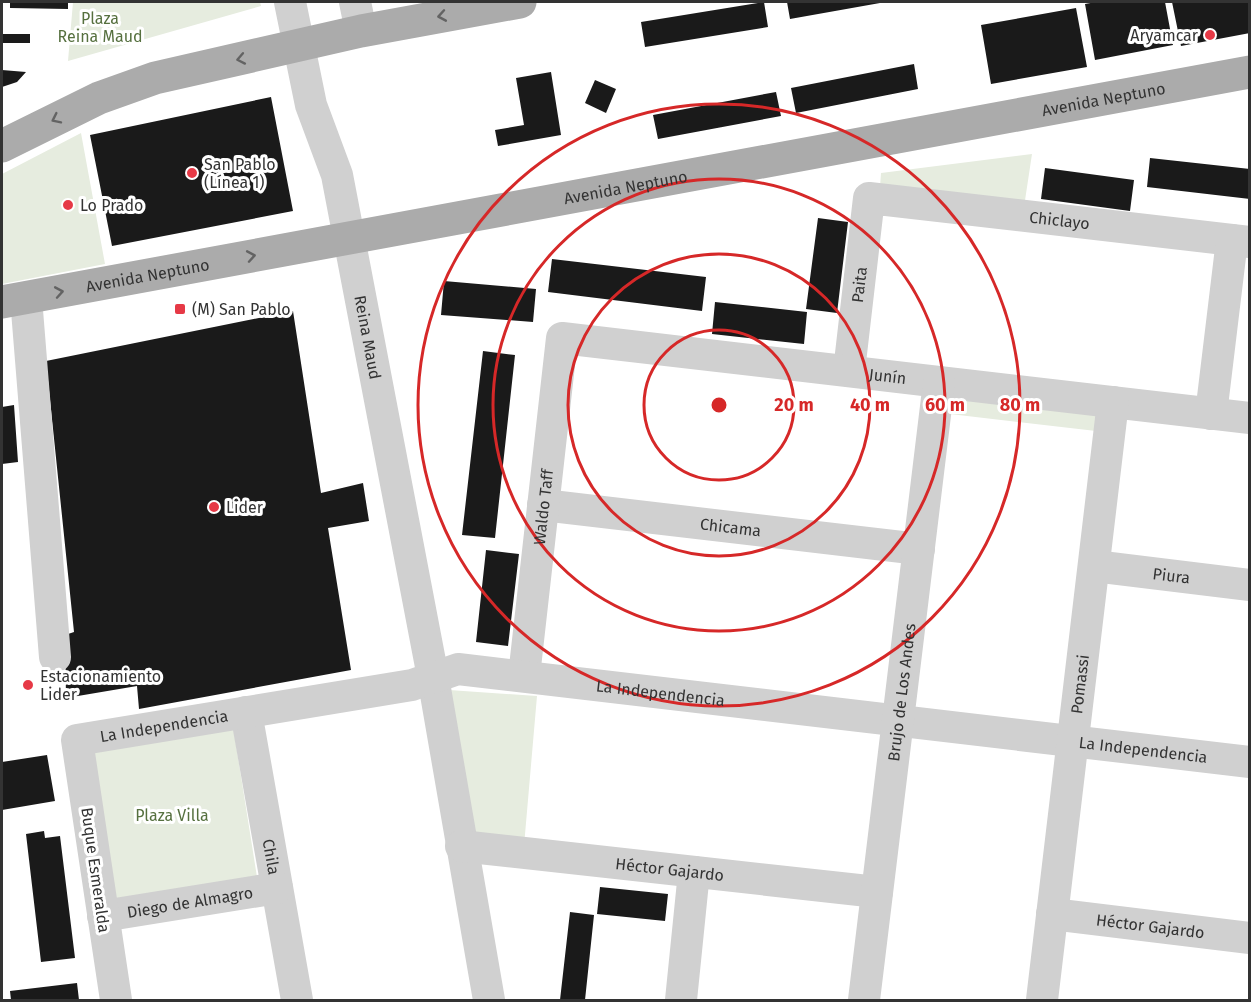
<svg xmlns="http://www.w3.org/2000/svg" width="1251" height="1002" font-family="'Fira Sans',sans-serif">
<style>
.green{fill:#e6ecdf}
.building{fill:#1a1a1a}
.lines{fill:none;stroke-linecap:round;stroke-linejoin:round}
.minor{stroke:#d0d0d0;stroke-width:32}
.major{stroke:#ababab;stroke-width:33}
.oneway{stroke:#636363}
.ring{fill:none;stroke:#d62828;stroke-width:3}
.poi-dot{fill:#e63946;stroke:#fff;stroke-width:2}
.labels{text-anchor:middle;stroke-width:6;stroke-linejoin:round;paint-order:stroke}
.park-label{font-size:16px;fill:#56703f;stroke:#fff}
.poi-label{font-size:16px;fill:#333;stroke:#fff;text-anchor:start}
.street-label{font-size:16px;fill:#333;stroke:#fff}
.centre{fill:#d62828;stroke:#fff;stroke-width:3}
.ring-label{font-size:18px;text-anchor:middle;font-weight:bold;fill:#d62828;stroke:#fff;stroke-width:6;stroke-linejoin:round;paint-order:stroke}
</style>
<rect width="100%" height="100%" fill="#fff"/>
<path class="green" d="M 73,2 L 260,2 L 261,6 L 68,61 Z
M 81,133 L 105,264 L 2,284 L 2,174 Z
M 1032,154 L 1024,207 L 880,187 L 881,173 Z
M 953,390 L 1098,407 L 1096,431 L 950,414 Z
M 449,690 L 537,696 L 524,846 L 474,842 Z
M 233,726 L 257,877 L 109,905 L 88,750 Z"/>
<path class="building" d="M 10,2 L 68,2 L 68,9 L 10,8 Z
M 764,2 L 768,27 L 645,47 L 641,22 Z
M 787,2 L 879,2 L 880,3 L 790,19 Z
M 1096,2 L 1165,2 L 1173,45 L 1095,60 L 1085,4 Z
M 1172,2 L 1250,2 L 1250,33 L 1181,46 Z
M 1076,8 L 1087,67 L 991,84 L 981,25 Z
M 2,34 L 30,34 L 30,43 L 2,43 Z
M 914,64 L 918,89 L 796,113 L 791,88 Z
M 2,70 L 26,72 L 17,82 L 2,87 Z
M 551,72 L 561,135 L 498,146 L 495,130 L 524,125 L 516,78 Z
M 595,80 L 616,89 L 606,113 L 585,103 Z
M 776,92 L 781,116 L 658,139 L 653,115 Z
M 271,97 L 293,211 L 112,246 L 90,135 Z
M 1150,158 L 1250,169 L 1250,199 L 1147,187 Z
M 1045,168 L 1134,180 L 1130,211 L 1041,199 Z
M 818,218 L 848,222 L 837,313 L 806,309 Z
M 552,259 L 706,277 L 702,311 L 548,292 Z
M 444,281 L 536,289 L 533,322 L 441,315 Z
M 715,302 L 807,312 L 804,344 L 712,334 Z
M 293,311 L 321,493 L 363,483 L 369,521 L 328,528 L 351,670 L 139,709 L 137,686 L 66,698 L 65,635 L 74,632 L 46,361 Z
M 483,351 L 515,355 L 495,538 L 462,535 Z
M 14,405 L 18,462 L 2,464 L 2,407 Z
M 486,550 L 519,554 L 508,646 L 476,642 Z
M 47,755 L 55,801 L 2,810 L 2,762 Z
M 44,831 L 45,838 L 60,836 L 75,958 L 41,962 L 26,834 Z
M 600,887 L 668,894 L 665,921 L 597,914 Z
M 570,912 L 594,915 L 585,1000 L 560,1000 Z
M 77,983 L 79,1000 L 11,1000 L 10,991 Z"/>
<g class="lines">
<g class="minor">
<path id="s1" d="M 290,2 L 311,105 L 337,175 L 433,677 L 489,1000"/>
<path d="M 355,2 L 361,31"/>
<path d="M 26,298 L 55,657"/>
<path id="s2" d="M 849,371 L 869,198 L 1250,242"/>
<path d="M 1211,414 L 1232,240"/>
<path id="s3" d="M 543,505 L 919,549"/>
<path id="s4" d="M 1094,566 L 1250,585"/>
<path id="s5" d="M 524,676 L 562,338 L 1250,418"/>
<path id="s6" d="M 246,712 L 297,1000"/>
<path id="s7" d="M 461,846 L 877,892"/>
<path id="s8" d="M 1052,914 L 1250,938"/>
<path id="s9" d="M 103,916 L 277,888"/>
<path id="s10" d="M 116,1000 L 77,740 L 412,685 L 458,669 L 1250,762"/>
<path d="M 681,1000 L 694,872"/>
<path id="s11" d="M 864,1000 L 939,382"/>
<path id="s12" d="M 1042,1000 L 1113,402"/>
</g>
<g class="major">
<path d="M 2,146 L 99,98 L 155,78 L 361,31 L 520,2"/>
<path id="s13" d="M 2,302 L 1250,72"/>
</g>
</g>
<defs><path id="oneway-chevron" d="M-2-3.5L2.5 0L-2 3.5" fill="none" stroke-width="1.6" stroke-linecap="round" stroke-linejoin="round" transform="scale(1.5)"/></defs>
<g class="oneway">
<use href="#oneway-chevron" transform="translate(442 16) rotate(170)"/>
<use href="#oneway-chevron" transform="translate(241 59) rotate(169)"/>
<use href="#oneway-chevron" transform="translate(56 119) rotate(154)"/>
<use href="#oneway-chevron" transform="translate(251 256) rotate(-10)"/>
<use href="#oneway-chevron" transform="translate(59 292) rotate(-10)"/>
</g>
<g class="ring">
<circle cx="719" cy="405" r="75"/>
<circle cx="719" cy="405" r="151"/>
<circle cx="719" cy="405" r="226"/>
<circle cx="719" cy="405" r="301"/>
</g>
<g class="poi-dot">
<circle cx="1210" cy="35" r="6"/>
<circle cx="192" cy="173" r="6"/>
<circle cx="68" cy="205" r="6"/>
<rect x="174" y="303" width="12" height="12" rx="3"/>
<circle cx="214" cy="507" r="6"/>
<circle cx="28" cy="685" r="6"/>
</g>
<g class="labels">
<g class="park-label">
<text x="100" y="24">Plaza<tspan x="100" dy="18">Reina Maud</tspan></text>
<text x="172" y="821">Plaza Villa</text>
</g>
<g class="poi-label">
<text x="1198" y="41" text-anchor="end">Aryamcar</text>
<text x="204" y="170">San Pablo<tspan x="204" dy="18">(Línea 1)</tspan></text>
<text x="80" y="211">Lo Prado</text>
<text x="192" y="315">(M) San Pablo</text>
<text x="226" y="513">Lider</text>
<text x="40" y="682">Estacionamiento<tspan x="40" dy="18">Lider</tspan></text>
</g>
<g class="street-label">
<text dy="6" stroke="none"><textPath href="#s13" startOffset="1120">Avenida Neptuno</textPath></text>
<text dy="6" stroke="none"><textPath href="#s13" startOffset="634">Avenida Neptuno</textPath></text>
<text dy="6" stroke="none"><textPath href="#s2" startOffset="366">Chiclayo</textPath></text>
<text dy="6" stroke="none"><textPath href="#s13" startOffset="148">Avenida Neptuno</textPath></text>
<text dy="6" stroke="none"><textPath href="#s2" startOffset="87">Paita</textPath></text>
<text dy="6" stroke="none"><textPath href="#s1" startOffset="345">Reina Maud</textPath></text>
<text dy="6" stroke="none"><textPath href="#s5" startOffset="668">Junín</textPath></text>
<text dy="6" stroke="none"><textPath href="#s5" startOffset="170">Waldo Taff</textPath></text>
<text dy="6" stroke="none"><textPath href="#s3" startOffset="189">Chicama</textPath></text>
<text dy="6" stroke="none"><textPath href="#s4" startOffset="78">Piura</textPath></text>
<text dy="6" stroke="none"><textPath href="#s12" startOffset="318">Pomassi</textPath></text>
<text dy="6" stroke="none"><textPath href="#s11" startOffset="310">Brujo de Los Andes</textPath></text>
<text dy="6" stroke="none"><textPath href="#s10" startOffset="855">La Independencia</textPath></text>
<text dy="6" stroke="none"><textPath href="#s10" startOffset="351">La Independencia</textPath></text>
<text dy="6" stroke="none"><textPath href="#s10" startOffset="1341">La Independencia</textPath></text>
<text dy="6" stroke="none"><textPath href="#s6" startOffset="147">Chila</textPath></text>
<text dy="6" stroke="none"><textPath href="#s7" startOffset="210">Héctor Gajardo</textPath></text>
<text transform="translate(96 870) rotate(82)" y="6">Buque Esmeralda</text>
<text dy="6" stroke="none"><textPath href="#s9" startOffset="88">Diego de Almagro</textPath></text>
<text dy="6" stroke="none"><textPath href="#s8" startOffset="99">Héctor Gajardo</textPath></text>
</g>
</g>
<circle cx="719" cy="405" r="9" class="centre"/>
<g class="ring-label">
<text x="794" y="411">20 m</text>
<text x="870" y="411">40 m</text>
<text x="945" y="411">60 m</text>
<text x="1020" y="411">80 m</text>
</g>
<rect width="1251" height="1002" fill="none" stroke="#333333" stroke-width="6"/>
</svg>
